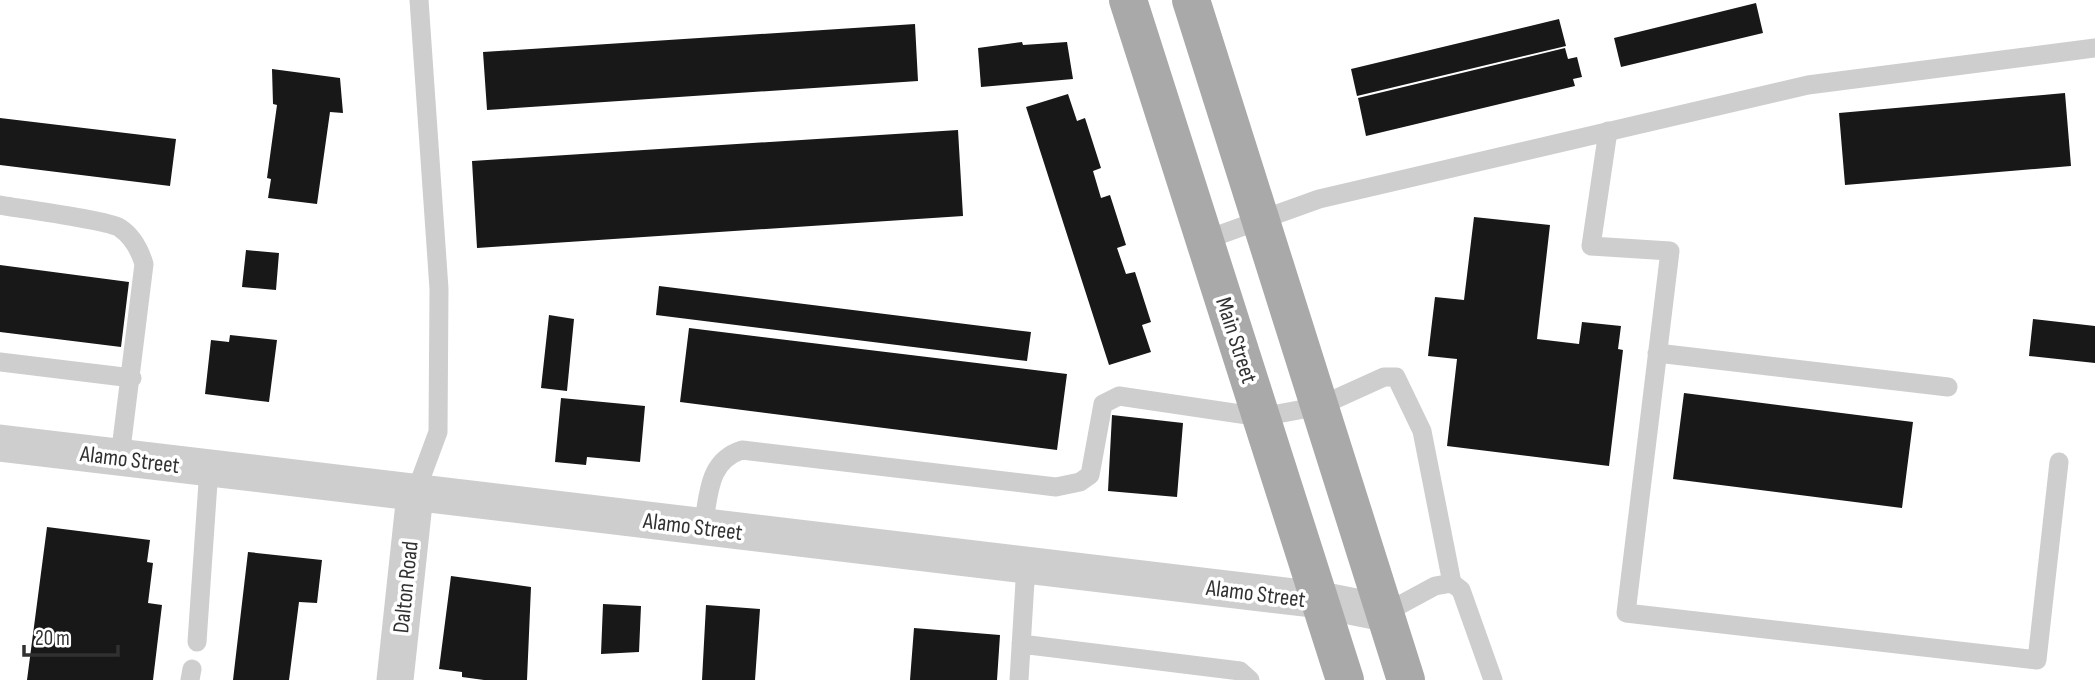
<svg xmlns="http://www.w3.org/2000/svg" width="2095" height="680" font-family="'Sofia Sans Condensed',sans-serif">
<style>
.building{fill:#181818}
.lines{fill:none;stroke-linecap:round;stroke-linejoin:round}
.lane{stroke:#cecece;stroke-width:19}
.street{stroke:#cecece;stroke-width:37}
.primary{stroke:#a9a9a9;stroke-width:38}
.labels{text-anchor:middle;stroke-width:7;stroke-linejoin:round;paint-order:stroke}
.street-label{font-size:23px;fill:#313131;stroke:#fff}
</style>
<rect width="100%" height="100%" fill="#fff"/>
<path class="building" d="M 1756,3 L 1763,33 L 1621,67 L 1614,38 Z
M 1559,19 L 1566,46 L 1357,96 L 1351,69 Z
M 915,24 L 918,81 L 487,110 L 483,52 Z
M 1022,42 L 1023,45 L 1067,42 L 1073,79 L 981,87 L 978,48 Z
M 1565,48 L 1568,59 L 1577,57 L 1582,77 L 1573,79 L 1575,86 L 1366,136 L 1358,98 Z
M 272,69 L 340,78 L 343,113 L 330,112 L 317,204 L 268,198 L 271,179 L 267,178 L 277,105 L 273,104 Z
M 2065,93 L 2071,166 L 1845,185 L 1839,113 Z
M 1068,94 L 1077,121 L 1085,118 L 1101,168 L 1093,171 L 1101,198 L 1110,195 L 1126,245 L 1117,248 L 1126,274 L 1135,272 L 1151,322 L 1142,325 L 1151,352 L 1109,365 L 1026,107 Z
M 0,118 L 176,139 L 170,186 L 0,165 Z
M 958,130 L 963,216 L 477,248 L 472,161 Z
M 1474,217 L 1550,225 L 1537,339 L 1579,344 L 1582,322 L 1621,326 L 1618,349 L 1623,350 L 1609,466 L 1447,446 L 1457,359 L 1428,356 L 1435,297 L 1464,300 Z
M 246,250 L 279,253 L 276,290 L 242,287 Z
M 0,265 L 129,282 L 121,347 L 0,332 Z
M 659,286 L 1031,332 L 1027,361 L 656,315 Z
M 549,315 L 574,319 L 567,391 L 541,388 Z
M 2033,319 L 2095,326 L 2095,363 L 2029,356 Z
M 689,328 L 1067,374 L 1057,450 L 680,402 Z
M 230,335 L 277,340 L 269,402 L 205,394 L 211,340 L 229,342 Z
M 1684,393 L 1913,422 L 1902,508 L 1673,479 Z
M 561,398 L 645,406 L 640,462 L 587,457 L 586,465 L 555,462 Z
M 1112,415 L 1183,423 L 1177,497 L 1108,491 Z
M 47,527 L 150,540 L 147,562 L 153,563 L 148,603 L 162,605 L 153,680 L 27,680 Z
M 248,552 L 322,560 L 317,603 L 299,602 L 289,680 L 233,680 Z
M 451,576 L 531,587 L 527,680 L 484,680 L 462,677 L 462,672 L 439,669 Z
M 603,604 L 641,606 L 639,652 L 601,654 Z
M 706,605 L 760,609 L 755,680 L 702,680 Z
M 914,628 L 1000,635 L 997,680 L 910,680 Z"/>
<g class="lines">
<path class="lane" d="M 1608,131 L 1591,246 L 1670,251 L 1626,613 L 2037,660 L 2059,462
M 0,205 C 21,209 107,220 120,228 C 132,236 140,251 144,264 L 120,457
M 1205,240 L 1319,199 L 1808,85 L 2095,48
M 1657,353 L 1948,387
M 0,362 L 132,378
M 415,494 L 438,432 L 439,289 L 419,0
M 703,527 C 709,496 707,461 742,450 L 1056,487 L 1080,482 L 1090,475 L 1103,404 L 1119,396 L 1261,417 L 1320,406 L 1384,377 L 1396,377 L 1422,431 L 1452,583
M 1385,613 L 1435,586 L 1452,583 L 1461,590 L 1493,680
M 197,642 L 209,468
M 1021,644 L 1240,671 L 1250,680
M 190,680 L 192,669
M 1019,680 L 1026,565"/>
<path class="street" d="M 0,443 L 1320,600 L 1385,613
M 395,680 L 415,494"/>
<path class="primary" d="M 1128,0 L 1345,680
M 1191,0 L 1406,680"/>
</g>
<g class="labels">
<g class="street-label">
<text transform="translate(1237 340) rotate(72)" y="8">Main Street</text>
<text transform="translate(130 459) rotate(7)" y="8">Alamo Street</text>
<text transform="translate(693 526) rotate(7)" y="8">Alamo Street</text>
<text transform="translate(405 587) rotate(-84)" y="8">Dalton Road</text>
<text transform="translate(1256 593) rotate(7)" y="8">Alamo Street</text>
</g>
</g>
<path d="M24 645v10h94v-10" fill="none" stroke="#313131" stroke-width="3.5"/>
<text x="35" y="645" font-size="21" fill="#313131" stroke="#ffffff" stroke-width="5" paint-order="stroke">20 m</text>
</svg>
